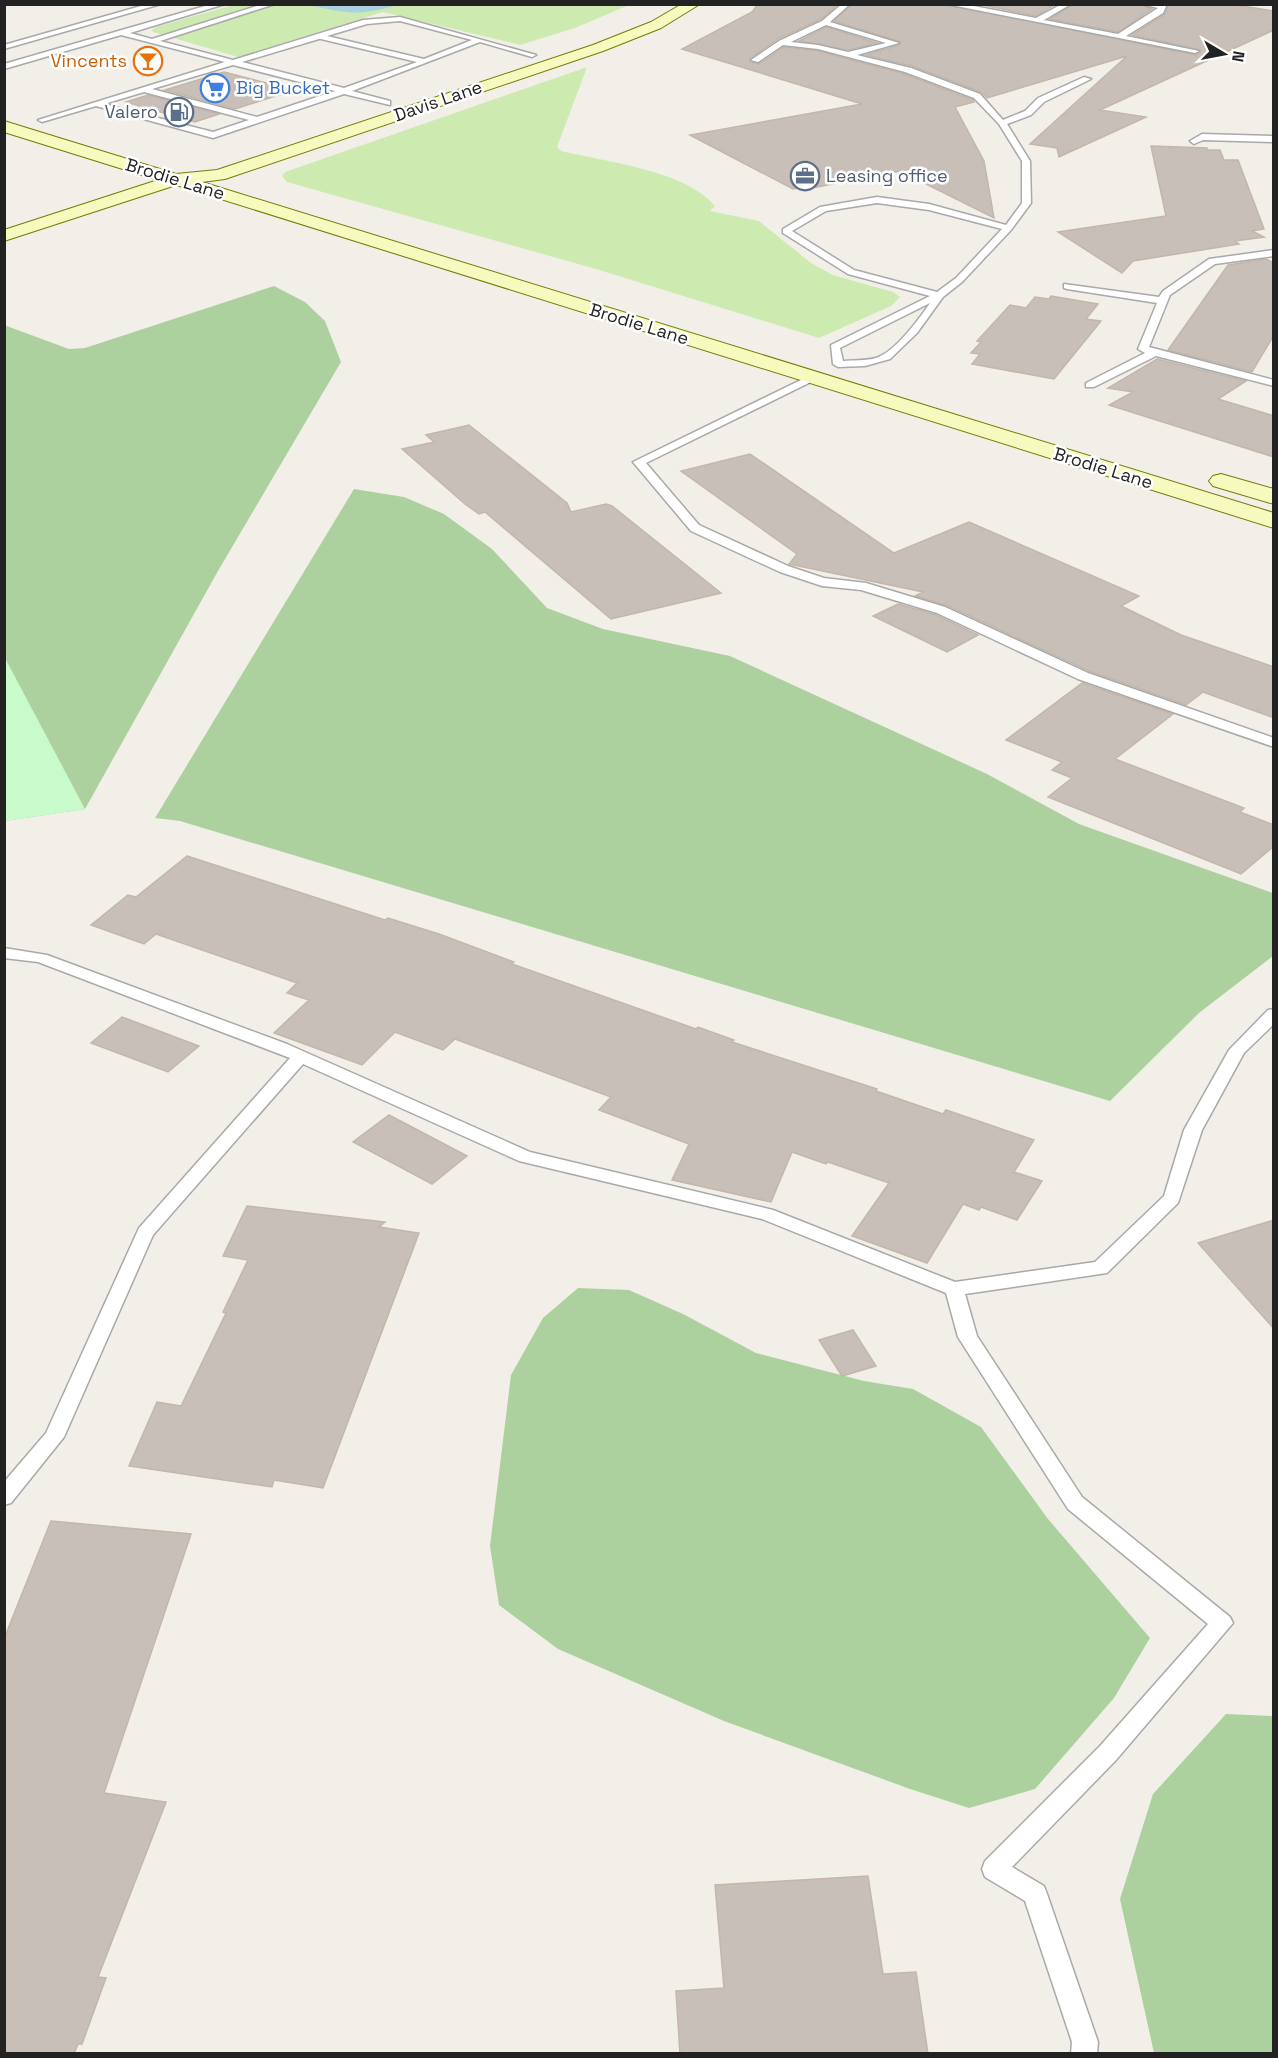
<svg xmlns="http://www.w3.org/2000/svg" width="1278" height="2058" font-family="'Space Grotesk',sans-serif">
<style>
.grass{fill:#cdebb0}
.forest{fill:#add19e}
.park{fill:#c8facc}
.water{fill:#aad3df}
.building{fill:#c7bfb8;stroke:#c4b6ab;stroke-width:1.5}
.lines{fill:none;stroke-linecap:round;stroke-linejoin:round}
.lane-casing{stroke:#a9a9a9;stroke-width:3}
.secondary-casing{stroke:#707d05;stroke-width:2}
.lane{fill:#fff;fill-rule:evenodd}
.secondary{fill:#f7fabf;fill-rule:evenodd}
.labels{text-anchor:middle;stroke-width:5;stroke-linejoin:round;paint-order:stroke}
.far-food-label{font-size:18px;fill:#c56008;stroke:#fff;text-anchor:end}
.far-shop-label{font-size:18px;fill:#366cbe;stroke:#fff;text-anchor:start}
.far-street-label{font-size:18px;fill:#222;stroke:#fff}
.far-service-label{font-size:18px;fill:#4e5e75;stroke:#fff;text-anchor:end}
</style>
<rect width="100%" height="100%" fill="#f2efe9"/>
<path class="grass" d="M 233,5 L 629,5 L 575,28 L 520,45 L 383,12 L 238,57 L 153,32 L 152,30 L 156,27 Z
M 587,67 L 557,147 L 561,151 C 606,162 685,170 715,206 L 710,211 L 759,221 L 811,263 L 833,275 L 893,292 L 900,297 L 891,306 L 819,338 L 596,269 L 287,182 L 282,176 L 285,172 Z"/>
<path class="forest" d="M 274,286 L 305,302 L 325,321 L 341,362 L 218,571 L 85,809 L 5,821 L 4,325 L 69,349 L 85,348 Z
M 354,489 L 404,497 L 444,514 L 492,549 L 547,608 L 603,629 L 730,656 L 987,774 L 1079,824 L 1273,893 L 1273,956 L 1199,1013 L 1110,1101 L 180,821 L 155,818 Z
M 578,1288 L 629,1290 L 683,1314 L 756,1353 L 864,1381 L 913,1389 L 981,1427 L 1048,1519 L 1150,1638 L 1114,1698 L 1035,1789 L 969,1808 L 910,1789 L 724,1721 L 558,1649 L 499,1605 L 490,1546 L 511,1375 L 543,1318 Z
M 1226,1714 L 1273,1716 L 1273,2053 L 1154,2053 L 1120,1899 L 1153,1794 Z"/>
<path class="park" d="M 5,658 L 85,809 L 5,821 Z"/>
<path class="water" d="M 308,5 L 397,5 C 357,17 347,13 308,5 Z"/>
<path class="building" d="M 758,4 L 838,4 L 821,19 L 778,39 L 750,58 L 750,62 L 759,64 L 784,47 L 818,51 L 904,74 L 973,100 L 974,102 L 955,107 L 984,161 L 994,218 L 920,181 L 920,179 L 913,179 L 911,169 L 807,189 L 803,187 L 793,189 L 690,135 L 862,104 L 682,49 L 752,12 Z
M 852,4 L 944,4 L 1195,55 L 1200,53 L 1201,50 L 1132,35 L 1164,15 L 1169,4 L 1230,4 L 1274,11 L 1274,30 L 1100,110 L 1146,117 L 1059,157 L 1057,148 L 1030,144 L 1127,56 L 987,98 L 981,92 L 912,66 L 866,55 L 900,45 L 901,42 L 834,21 Z
M 978,4 L 1056,4 L 1036,16 Z
M 1073,4 L 1139,4 L 1152,9 L 1118,32 L 1050,19 Z
M 826,27 L 877,43 L 848,50 L 799,41 Z
M 224,72 L 294,90 L 235,109 L 165,90 Z
M 148,95 L 219,114 L 195,122 L 126,102 Z
M 1151,146 L 1207,148 L 1207,150 L 1220,150 L 1224,160 L 1238,160 L 1264,229 L 1252,231 L 1264,237 L 1235,241 L 1239,244 L 1133,261 L 1122,273 L 1058,232 L 1166,216 Z
M 1266,259 L 1274,263 L 1274,335 L 1252,372 L 1168,350 L 1228,265 Z
M 1051,296 L 1098,304 L 1086,319 L 1101,321 L 1054,379 L 972,364 L 980,354 L 971,353 L 981,342 L 977,341 L 1010,305 L 1026,308 L 1035,297 L 1049,299 Z
M 1157,359 L 1246,381 L 1218,399 L 1274,416 L 1274,457 L 1109,405 L 1133,392 L 1108,388 Z
M 469,425 L 567,503 L 571,512 L 606,504 L 612,506 L 721,593 L 611,619 L 485,512 L 479,514 L 465,504 L 402,449 L 434,442 L 426,435 Z
M 750,454 L 894,553 L 969,522 L 1139,596 L 1121,606 L 1181,635 L 1274,667 L 1274,718 L 1203,692 L 1186,705 L 1089,671 L 946,605 L 915,596 L 923,592 L 789,564 L 797,554 L 681,471 Z
M 898,604 L 936,615 L 978,635 L 947,652 L 873,616 Z
M 1082,683 L 1173,714 L 1115,759 L 1244,808 L 1240,812 L 1274,825 L 1274,846 L 1241,874 L 1048,797 L 1072,778 L 1052,770 L 1062,762 L 1006,740 Z
M 187,856 L 385,920 L 388,918 L 439,934 L 514,962 L 512,964 L 696,1029 L 698,1027 L 734,1040 L 732,1042 L 877,1089 L 876,1091 L 943,1114 L 946,1110 L 1034,1140 L 1014,1172 L 1042,1181 L 1017,1220 L 981,1207 L 979,1210 L 963,1204 L 927,1263 L 852,1236 L 889,1183 L 828,1162 L 826,1164 L 792,1152 L 771,1202 L 672,1180 L 689,1144 L 599,1110 L 611,1097 L 455,1039 L 443,1050 L 395,1032 L 362,1065 L 274,1033 L 309,1000 L 287,993 L 297,983 L 156,934 L 144,944 L 91,925 L 128,895 L 136,897 Z
M 122,1017 L 199,1046 L 168,1072 L 91,1043 Z
M 389,1115 L 467,1156 L 432,1184 L 353,1142 Z
M 247,1206 L 385,1222 L 379,1227 L 419,1233 L 323,1488 L 274,1480 L 272,1487 L 129,1466 L 157,1402 L 181,1406 L 226,1313 L 223,1312 L 248,1260 L 223,1256 Z
M 1274,1220 L 1274,1329 L 1198,1243 Z
M 853,1330 L 876,1366 L 842,1376 L 819,1340 Z
M 51,1521 L 191,1534 L 104,1793 L 166,1802 L 98,1977 L 106,1978 L 82,2044 L 78,2044 L 74,2054 L 4,2054 L 4,1639 Z
M 868,1876 L 883,1974 L 916,1972 L 928,2054 L 680,2054 L 676,1991 L 724,1988 L 715,1885 Z"/>
<g class="lines">
<g class="lane-casing">
<path id="lane" d="M 148,4 L 161,4 L 4,49 L 4,45 Z
M 212,4 L 225,4 L 130,33 L 152,39 L 263,4 L 275,4 L 160,41 L 233,60 L 363,20 L 400,17 L 536,55 L 532,57 L 480,42 L 352,91 L 390,101 L 390,105 L 344,94 L 213,138 L 96,106 L 42,122 L 38,120 L 225,62 L 121,35 L 4,69 L 4,64 ZM 400,21 L 472,40 L 424,59 L 327,36 L 367,24 ZM 319,39 L 321,39 L 417,62 L 344,88 L 242,62 ZM 233,65 L 335,91 L 257,117 L 152,89 ZM 144,92 L 249,120 L 213,132 L 104,104 Z
M 842,4 L 850,4 L 830,22 L 899,43 L 857,55 L 911,68 L 980,94 L 1003,120 L 1025,111 L 1038,98 L 1084,77 L 1091,79 L 1044,102 L 1031,115 L 1007,124 L 1030,161 L 1031,203 L 1011,230 L 962,282 L 943,297 L 917,333 L 890,359 L 865,366 L 838,367 L 833,364 L 831,345 L 930,296 L 848,274 L 783,233 L 783,229 L 820,207 L 877,197 L 929,204 L 1006,225 L 1022,203 L 1022,161 L 999,124 L 974,98 L 905,72 L 818,49 L 783,45 L 758,62 L 751,60 L 779,41 L 822,21 ZM 826,25 L 886,43 L 848,52 L 818,45 L 791,42 ZM 877,203 L 929,210 L 1002,229 L 956,278 L 937,292 L 854,270 L 792,231 L 826,211 ZM 930,303 C 919,319 895,352 876,358 C 866,361 853,360 843,361 L 840,348 Z
M 946,4 L 963,4 L 1036,18 L 1062,4 L 1071,4 L 1044,20 L 1118,34 L 1158,8 L 1141,4 L 1167,4 L 1163,13 L 1126,36 L 1199,51 L 1195,53 Z
M 1202,134 L 1274,136 L 1274,142 L 1203,140 L 1194,144 L 1190,141 Z
M 1274,250 L 1274,256 L 1215,264 L 1170,295 L 1149,347 L 1274,380 L 1274,386 L 1156,356 L 1094,387 L 1086,387 L 1086,383 L 1145,353 L 1138,349 L 1157,303 L 1067,289 L 1064,288 L 1064,284 L 1159,297 L 1163,291 L 1209,259 Z
M 811,375 L 815,376 L 815,380 L 646,463 L 699,525 L 788,566 L 824,578 L 866,583 L 945,607 L 1088,673 L 1274,738 L 1274,747 L 1078,679 L 937,613 L 861,590 L 822,586 L 780,572 L 691,531 L 633,462 Z
M 4,948 L 47,955 L 287,1044 L 530,1152 L 773,1210 L 955,1282 L 1095,1262 L 1164,1196 L 1184,1130 L 1229,1050 L 1268,1010 L 1274,1009 L 1274,1024 L 1244,1053 L 1202,1130 L 1178,1203 L 1107,1273 L 965,1294 L 977,1336 L 1082,1497 L 1230,1617 L 1233,1623 L 1116,1760 L 1012,1867 L 1044,1886 L 1047,1894 L 1098,2042 L 1097,2054 L 1071,2054 L 1072,2042 L 1025,1901 L 985,1877 L 982,1869 L 985,1861 L 1100,1746 L 1208,1624 L 1068,1509 L 958,1337 L 946,1293 L 762,1219 L 519,1161 L 303,1064 L 153,1235 L 64,1437 L 11,1503 L 4,1505 L 4,1482 L 46,1433 L 139,1228 L 290,1058 L 38,962 L 4,958 Z"/>
</g>
<g class="secondary-casing">
<path id="secondary" d="M 682,4 L 700,4 L 661,28 L 603,51 L 225,179 L 202,182 L 1274,513 L 1274,528 L 176,185 L 4,241 L 4,230 L 158,180 L 4,132 L 4,121 L 176,174 L 217,170 L 593,45 L 651,22 Z
M 1221,474 L 1274,489 L 1274,504 L 1213,486 L 1209,481 L 1213,476 Z"/>
</g>
<use href="#lane" class="lane"/>
<use href="#secondary" class="secondary"/>
</g>
<defs>
<g id="bar-ring" transform="scale(1.5)"><circle r="9.5" fill="#fff" stroke="#e8710a" stroke-width="1.5"/><path d="M-6-5H6L.8 .8V4.5H3.5V6h-7V4.5H-.8V.8Z" fill="#e8710a"/></g>
<g id="supermarket-ring" transform="scale(1.5)"><circle r="9.5" fill="#fff" stroke="#3f7fe0" stroke-width="1.5"/><path d="M-6-5.5h2.5l.6 2H6L4.5 2H-2.5L-4.4-4H-6ZM-1.5 3.2a1.3 1.3 0 1 0 .1 0ZM3 3.2a1.3 1.3 0 1 0 .1 0Z" fill="#3f7fe0"/></g>
<g id="fuel-ring" transform="scale(1.5)"><circle r="9.5" fill="#fff" stroke="#5c6f8a" stroke-width="1.5"/><path d="M-5.5-6h7V0h2V4h1.3V-2.5L3-4.5l.8-.8L6-3V5H2.5V1h-1V6h-7ZM-4.2-4.7v3.2H.2V-4.7Z" fill="#5c6f8a"/></g>
<g id="office-ring" transform="scale(1.5)"><circle r="9.5" fill="#fff" stroke="#5c6f8a" stroke-width="1.5"/><path d="M-6-3h4V-5.5h4V-3h4V5H-6ZM-1-4.5V-3h2v-1.5ZM-6 0V1H6V0Z" fill="#5c6f8a"/></g>
</defs>
<g fill-rule="evenodd">
<use href="#bar-ring" x="148" y="61"/>
<use href="#supermarket-ring" x="215" y="88"/>
<use href="#fuel-ring" x="179" y="112"/>
<use href="#office-ring" x="805" y="176"/>
</g>
<g class="labels">
<g class="far-food-label">
<text x="127" y="67">Vincents</text>
</g>
<g class="far-shop-label">
<text x="236" y="94">Big Bucket</text>
</g>
<g class="far-street-label">
<text transform="translate(438 101) rotate(-19)" y="6">Davis Lane</text>
<text transform="translate(175 179) rotate(17)" y="6">Brodie Lane</text>
<text transform="translate(639 324) rotate(17)" y="6">Brodie Lane</text>
<text transform="translate(1103 468) rotate(17)" y="6">Brodie Lane</text>
</g>
<g class="far-service-label">
<text x="158" y="118">Valero</text>
<text x="826" y="182" text-anchor="start">Leasing office</text>
</g>
</g>
<rect width="1278" height="2058" fill="none" stroke="#222222" stroke-width="12"/>
<g transform="translate(1224 54) rotate(100)" stroke="#ffffff" stroke-width="4.5" paint-order="stroke">
<path d="M0-4.5L10 22L0 15L-10 22Z" fill="#222222"/>
<text y="-9" font-size="16" font-weight="bold" text-anchor="middle" fill="#222222">N</text>
</g>
</svg>
